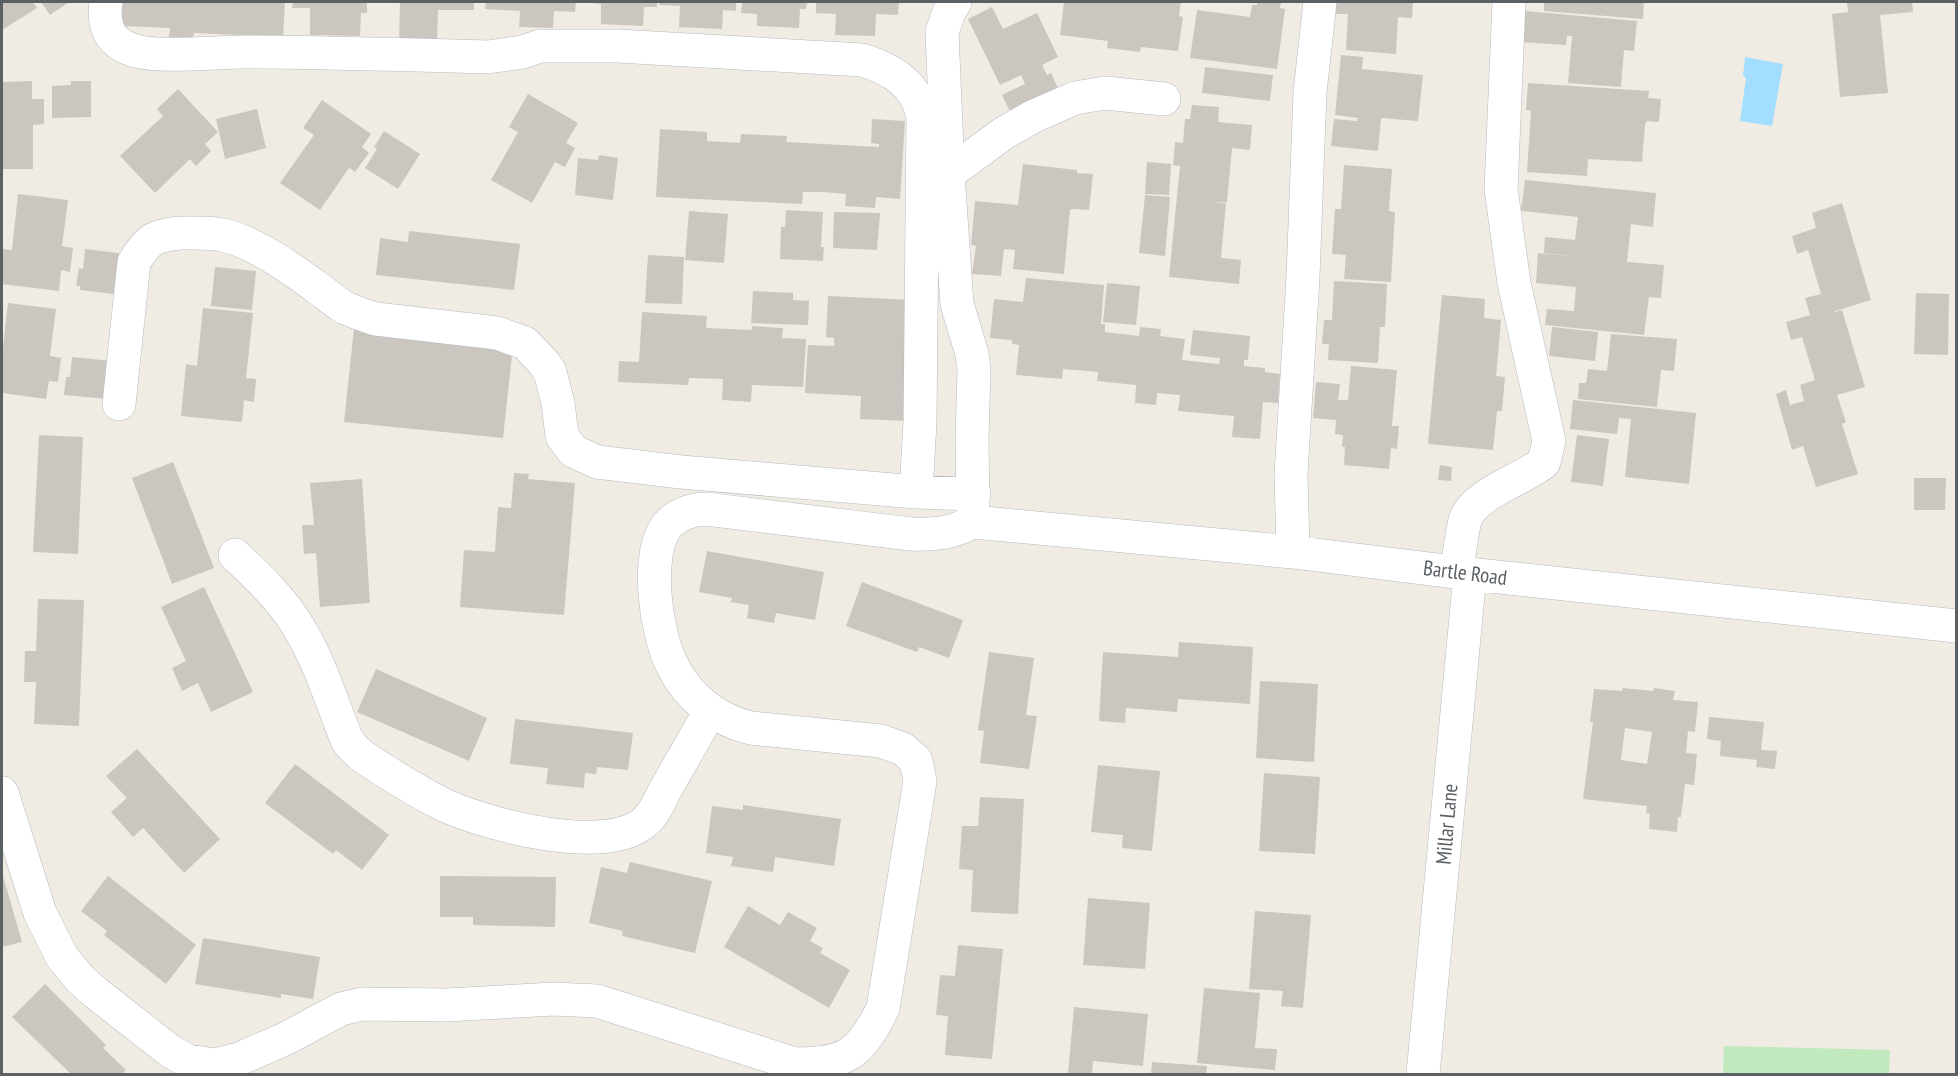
<svg xmlns="http://www.w3.org/2000/svg" width="1958" height="1076" font-family="'PT Sans Narrow',sans-serif">
<style>
.green{fill:#c0eabd}
.water{fill:#a3ddff}
.building{fill:#cbc6c0;fill-rule:evenodd}
.lines{fill:none;stroke-linecap:round;stroke-linejoin:round}
.street-casing{stroke:#b6babf;stroke-width:34}
.street{stroke:#fff;stroke-width:33}
.labels{text-anchor:middle;stroke-width:6;stroke-linejoin:round;paint-order:stroke}
.street-label{font-size:21px;fill:#5b6065;stroke:#fff}
</style>
<rect width="100%" height="100%" fill="#f0ece3"/>
<path class="green" d="M 1724,1046 L 1890,1050 L 1889,1074 L 1723,1074 Z"/>
<path class="water" d="M 1745,57 L 1783,64 L 1772,126 L 1740,121 L 1746,78 L 1743,76 Z"/>
<path class="building" d="M 2,2 L 33,2 L 37,8 L 2,30 Z
M 41,2 L 69,2 L 50,15 Z
M 123,2 L 285,2 L 283,37 L 194,33 L 193,38 L 169,37 L 170,28 L 121,26 Z
M 293,2 L 367,2 L 367,13 L 361,13 L 360,36 L 310,35 L 310,8 L 292,8 Z
M 400,2 L 474,2 L 474,10 L 438,10 L 437,47 L 399,46 Z
M 486,2 L 576,2 L 575,12 L 554,11 L 553,28 L 519,27 L 520,11 L 485,9 Z
M 592,2 L 657,2 L 657,7 L 644,7 L 643,26 L 601,24 L 601,4 L 592,3 Z
M 660,2 L 736,2 L 736,11 L 723,10 L 722,29 L 679,27 L 680,6 L 659,5 Z
M 742,2 L 807,2 L 806,9 L 800,9 L 799,28 L 757,26 L 757,14 L 741,13 Z
M 816,2 L 899,2 L 898,15 L 876,14 L 875,36 L 835,35 L 836,14 L 816,13 Z
M 1064,2 L 1181,2 L 1179,16 L 1183,17 L 1178,51 L 1141,47 L 1140,52 L 1107,48 L 1108,41 L 1060,35 Z
M 1257,2 L 1281,2 L 1280,8 L 1285,9 L 1277,69 L 1190,58 L 1197,10 L 1250,17 L 1252,5 L 1257,5 Z
M 1335,2 L 1413,2 L 1412,18 L 1398,17 L 1396,54 L 1346,50 L 1348,14 L 1334,14 Z
M 1544,2 L 1644,2 L 1643,19 L 1544,11 Z
M 1847,2 L 1912,2 L 1913,12 L 1880,15 L 1888,93 L 1840,97 L 1832,14 L 1848,12 Z
M 992,7 L 1003,29 L 1037,13 L 1058,57 L 1042,65 L 1047,75 L 1051,73 L 1061,95 L 1013,117 L 1002,95 L 1025,84 L 1021,75 L 1000,85 L 968,19 Z
M 1525,11 L 1637,21 L 1634,51 L 1624,50 L 1621,87 L 1568,83 L 1572,36 L 1567,36 L 1566,45 L 1522,42 Z
M 1341,55 L 1363,57 L 1362,69 L 1423,75 L 1418,121 L 1381,118 L 1378,151 L 1331,146 L 1334,119 L 1357,121 L 1358,118 L 1335,115 Z
M 1205,67 L 1273,75 L 1270,101 L 1202,93 Z
M 32,81 L 32,99 L 44,99 L 44,124 L 33,125 L 33,169 L 2,169 L 2,82 Z
M 71,81 L 91,81 L 91,117 L 52,118 L 52,86 L 71,85 Z
M 1528,83 L 1649,91 L 1648,98 L 1661,99 L 1659,122 L 1647,121 L 1645,124 L 1642,162 L 1588,159 L 1587,176 L 1527,172 L 1531,111 L 1526,110 Z
M 178,89 L 218,132 L 205,144 L 211,151 L 196,166 L 190,159 L 155,193 L 120,156 L 163,116 L 157,109 Z
M 528,94 L 578,123 L 566,143 L 575,148 L 565,167 L 555,162 L 532,203 L 491,180 L 518,132 L 509,127 Z
M 322,100 L 371,134 L 362,147 L 369,153 L 355,172 L 349,168 L 320,210 L 280,183 L 314,135 L 303,128 Z
M 1192,105 L 1219,107 L 1218,122 L 1252,125 L 1250,150 L 1232,148 L 1227,202 L 1213,202 L 1226,203 L 1221,258 L 1241,260 L 1239,284 L 1169,277 L 1180,166 L 1173,165 L 1175,142 L 1183,143 L 1185,119 L 1190,119 Z
M 257,109 L 266,148 L 225,159 L 216,119 Z
M 872,119 L 905,121 L 900,199 L 876,197 L 875,208 L 845,206 L 846,194 L 823,192 L 803,192 L 802,204 L 656,197 L 660,129 L 707,132 L 707,141 L 740,143 L 741,134 L 787,136 L 786,142 L 879,147 L 879,144 L 871,143 Z
M 384,131 L 420,154 L 398,189 L 365,168 L 377,149 L 374,147 Z
M 599,155 L 618,158 L 613,200 L 575,195 L 578,158 L 598,160 Z
M 1147,162 L 1171,164 L 1169,195 L 1145,194 Z
M 1023,164 L 1077,170 L 1077,173 L 1093,174 L 1089,210 L 1074,209 L 1070,210 L 1064,274 L 1013,269 L 1015,250 L 1004,249 L 1001,276 L 972,274 L 976,246 L 971,245 L 975,201 L 1018,205 Z
M 1344,165 L 1392,169 L 1389,211 L 1395,212 L 1391,282 L 1344,279 L 1346,255 L 1332,254 L 1335,209 L 1341,209 Z
M 1525,180 L 1656,193 L 1653,227 L 1631,224 L 1627,262 L 1664,265 L 1661,298 L 1649,297 L 1644,335 L 1545,325 L 1547,309 L 1574,311 L 1576,287 L 1536,283 L 1538,253 L 1580,257 L 1544,253 L 1545,237 L 1575,240 L 1578,217 L 1521,211 Z
M 18,194 L 68,200 L 62,246 L 73,248 L 70,272 L 61,270 L 59,291 L 2,284 L 2,249 L 12,250 Z
M 1145,195 L 1170,197 L 1165,256 L 1139,253 Z
M 1842,203 L 1871,300 L 1835,311 L 1833,307 L 1835,312 L 1842,310 L 1865,387 L 1837,395 L 1846,422 L 1842,424 L 1858,474 L 1816,487 L 1803,446 L 1792,450 L 1776,394 L 1786,390 L 1790,405 L 1804,401 L 1800,385 L 1815,380 L 1802,337 L 1791,340 L 1786,322 L 1810,315 L 1805,298 L 1821,294 L 1808,250 L 1797,254 L 1792,236 L 1816,228 L 1812,213 Z
M 786,210 L 823,212 L 821,247 L 824,247 L 823,261 L 780,259 L 781,227 L 785,227 Z
M 689,211 L 728,214 L 724,263 L 685,260 Z
M 834,212 L 880,213 L 877,250 L 833,248 Z
M 409,231 L 520,244 L 514,290 L 376,275 L 380,238 L 408,242 Z
M 85,249 L 126,254 L 122,295 L 80,290 L 80,286 L 76,286 L 79,268 L 83,269 Z
M 648,255 L 684,257 L 682,304 L 645,303 Z
M 215,267 L 256,271 L 252,310 L 211,306 Z
M 1026,278 L 1104,285 L 1101,324 L 1105,324 L 1105,332 L 1139,336 L 1140,327 L 1161,329 L 1160,336 L 1185,339 L 1182,360 L 1219,364 L 1220,358 L 1190,355 L 1193,330 L 1250,336 L 1248,360 L 1244,360 L 1244,366 L 1265,368 L 1265,372 L 1280,374 L 1278,403 L 1263,402 L 1260,439 L 1232,437 L 1234,416 L 1178,411 L 1180,395 L 1157,393 L 1156,405 L 1135,403 L 1136,385 L 1097,381 L 1098,372 L 1063,369 L 1062,379 L 1016,375 L 1019,345 L 1012,344 L 1012,340 L 990,338 L 994,299 L 1023,302 Z
M 1334,281 L 1387,284 L 1385,327 L 1380,327 L 1378,363 L 1328,360 L 1329,344 L 1322,344 L 1324,320 L 1332,320 Z
M 1107,283 L 1140,286 L 1136,325 L 1103,322 Z
M 753,291 L 793,293 L 793,300 L 809,301 L 808,325 L 751,323 Z
M 1916,293 L 1949,294 L 1948,355 L 1914,354 Z
M 1442,295 L 1485,299 L 1484,318 L 1501,320 L 1496,376 L 1505,377 L 1502,411 L 1497,411 L 1493,450 L 1428,444 Z
M 828,296 L 914,300 L 909,421 L 860,419 L 861,396 L 805,393 L 808,345 L 834,346 L 834,338 L 826,337 Z
M 8,303 L 56,309 L 50,356 L 61,358 L 58,382 L 49,381 L 46,399 L 2,393 L 2,355 Z
M 203,308 L 253,313 L 246,378 L 256,379 L 254,402 L 244,400 L 242,422 L 181,416 L 186,364 L 197,366 Z
M 642,312 L 707,316 L 706,328 L 752,330 L 752,326 L 783,328 L 782,338 L 806,339 L 803,387 L 752,385 L 751,402 L 722,400 L 723,379 L 689,378 L 688,385 L 618,382 L 619,361 L 639,362 Z
M 1552,327 L 1598,332 L 1595,361 L 1549,356 Z
M 354,329 L 513,346 L 503,438 L 344,422 Z
M 1611,334 L 1677,339 L 1674,371 L 1661,370 L 1657,407 L 1578,399 L 1579,383 L 1586,383 L 1588,369 L 1607,371 Z
M 72,357 L 112,361 L 107,399 L 64,395 L 66,377 L 70,377 Z
M 1351,366 L 1397,370 L 1392,426 L 1399,426 L 1397,449 L 1391,448 L 1389,469 L 1344,465 L 1345,447 L 1342,447 L 1343,435 L 1335,434 L 1336,420 L 1313,418 L 1316,382 L 1340,384 L 1338,400 L 1348,400 Z
M 1573,400 L 1696,413 L 1689,484 L 1625,477 L 1631,419 L 1619,418 L 1617,434 L 1570,429 Z
M 39,435 L 83,437 L 78,554 L 33,552 Z
M 1577,435 L 1609,439 L 1603,486 L 1571,482 Z
M 173,462 L 214,568 L 172,584 L 132,478 Z
M 1440,465 L 1452,467 L 1451,481 L 1438,480 Z
M 514,473 L 529,474 L 528,479 L 575,483 L 564,615 L 460,607 L 464,550 L 495,552 L 498,507 L 511,508 Z
M 1914,478 L 1946,478 L 1945,510 L 1914,510 Z
M 362,479 L 370,603 L 320,607 L 316,553 L 304,554 L 302,525 L 314,525 L 310,483 Z
M 707,551 L 824,572 L 815,620 L 776,613 L 774,623 L 747,618 L 749,605 L 731,602 L 732,598 L 699,592 Z
M 862,582 L 963,620 L 949,658 L 919,647 L 917,652 L 846,626 Z
M 204,587 L 253,692 L 211,712 L 198,683 L 182,691 L 172,668 L 186,661 L 161,607 Z
M 38,599 L 84,600 L 79,726 L 34,724 L 36,682 L 24,682 L 25,651 L 36,651 Z
M 1179,642 L 1253,647 L 1250,704 L 1178,699 L 1177,712 L 1126,708 L 1125,723 L 1099,721 L 1103,652 L 1178,657 Z
M 989,652 L 1034,658 L 1026,715 L 1037,716 L 1029,769 L 980,763 L 984,731 L 978,730 Z
M 376,669 L 487,718 L 469,761 L 357,712 Z
M 1260,681 L 1318,684 L 1314,762 L 1256,758 Z
M 1623,688 L 1653,691 L 1654,688 L 1675,691 L 1673,700 L 1698,702 L 1695,732 L 1688,731 L 1686,753 L 1697,754 L 1694,785 L 1685,784 L 1681,817 L 1678,817 L 1677,832 L 1649,829 L 1650,814 L 1646,813 L 1647,806 L 1583,799 L 1593,722 L 1590,722 L 1594,689 L 1622,691 ZM 1625,728 L 1652,732 L 1647,764 L 1621,760 Z
M 1709,717 L 1764,722 L 1761,750 L 1777,751 L 1775,769 L 1756,767 L 1757,760 L 1720,756 L 1721,741 L 1707,739 Z
M 515,719 L 633,733 L 628,770 L 597,767 L 596,774 L 585,773 L 584,788 L 546,784 L 548,768 L 510,764 Z
M 137,749 L 220,839 L 184,873 L 143,828 L 133,837 L 111,812 L 127,798 L 106,776 Z
M 295,764 L 389,835 L 362,870 L 336,850 L 333,854 L 265,803 Z
M 1098,765 L 1160,771 L 1152,851 L 1122,848 L 1123,835 L 1091,832 Z
M 1264,773 L 1320,777 L 1315,854 L 1259,851 Z
M 980,797 L 1024,799 L 1018,914 L 971,912 L 973,870 L 959,869 L 962,826 L 978,826 Z
M 743,805 L 841,819 L 834,866 L 775,857 L 773,872 L 731,866 L 733,857 L 706,853 L 712,806 L 743,810 Z
M 630,862 L 712,881 L 695,953 L 622,936 L 623,931 L 589,923 L 601,867 L 627,873 Z
M 2,872 L 22,942 L 2,947 Z
M 108,876 L 196,945 L 166,984 L 104,935 L 107,931 L 81,911 Z
M 440,876 L 556,877 L 555,927 L 473,925 L 473,917 L 440,917 Z
M 1088,898 L 1150,903 L 1145,969 L 1083,965 Z
M 748,906 L 780,925 L 788,912 L 817,928 L 810,941 L 823,948 L 820,953 L 850,970 L 829,1008 L 724,947 Z
M 1255,911 L 1311,915 L 1303,1008 L 1281,1006 L 1283,991 L 1249,989 Z
M 203,938 L 320,957 L 313,999 L 281,994 L 281,998 L 195,984 Z
M 958,945 L 1003,949 L 992,1059 L 945,1055 L 948,1016 L 936,1015 L 940,975 L 955,976 Z
M 45,984 L 106,1045 L 103,1048 L 126,1070 L 122,1074 L 71,1074 L 12,1017 Z
M 1204,988 L 1260,993 L 1255,1048 L 1277,1049 L 1275,1070 L 1197,1063 Z
M 1074,1007 L 1148,1014 L 1143,1066 L 1093,1061 L 1092,1074 L 1068,1074 Z
M 1152,1062 L 1207,1066 L 1206,1074 L 1151,1074 Z"/>
<g class="lines">
<g class="street-casing">
<path id="street" d="M 106,2 C 103,24 107,40 130,49 C 152,59 216,52 244,52 C 325,52 406,55 488,57 L 523,52 L 540,46 L 618,46 L 862,60 C 892,69 918,85 923,118 L 920,422 L 916,492 L 974,494
M 955,2 L 949,12 L 942,32 L 948,174 L 957,304 L 972,354 L 974,370 L 972,437 L 973,517
M 948,174 L 1004,133 L 1032,117 L 1075,98 L 1105,93 L 1164,99
M 119,404 L 134,262 C 148,239 155,235 181,233 C 195,233 209,232 223,235 C 254,242 290,268 315,286 C 325,293 335,302 345,308 C 355,312 365,316 376,319 L 497,333 L 525,343 L 544,363 L 550,372 L 558,403 L 562,436 L 573,451 L 597,462 L 681,472 L 916,492
M 973,522 L 1293,552 L 1470,574 L 1956,626
M 1293,552 L 1291,474 L 1303,277 L 1310,92 L 1320,2
M 235,555 C 258,577 283,600 299,628 C 320,662 332,703 347,740 C 356,754 371,762 385,771 C 404,783 424,795 444,805 C 488,825 607,857 646,821 C 654,814 660,800 665,790 C 680,764 695,738 710,711
M 1457,572 C 1459,555 1461,537 1465,520 C 1474,493 1523,480 1544,462 L 1549,441 L 1514,283 L 1501,189 L 1509,2
M 2,793 L 40,913 L 62,957 L 81,980 L 96,993 L 170,1051 L 188,1061 L 215,1065 L 239,1059 L 287,1038 L 341,1009 L 362,1004 L 447,1005 L 554,999 L 597,1001 L 795,1064 C 846,1064 860,1055 883,1008 L 920,781 L 916,761 L 912,757 L 903,749 L 881,741 L 751,728 C 717,720 688,698 672,665 C 656,633 645,558 666,527 C 675,515 692,509 706,509 L 911,534 C 935,535 952,533 973,522
M 1423,1074 L 1470,574"/>
</g>
<use href="#street" class="street"/>
</g>
<g class="labels">
<g class="street-label">
<text transform="translate(1465 573) rotate(7)" y="7">Bartle Road</text>
<text transform="translate(1447 824) rotate(-85)" y="7">Millar Lane</text>
</g>
</g>
<rect width="1958" height="1076" fill="none" stroke="#5b6065" stroke-width="6"/>
</svg>
